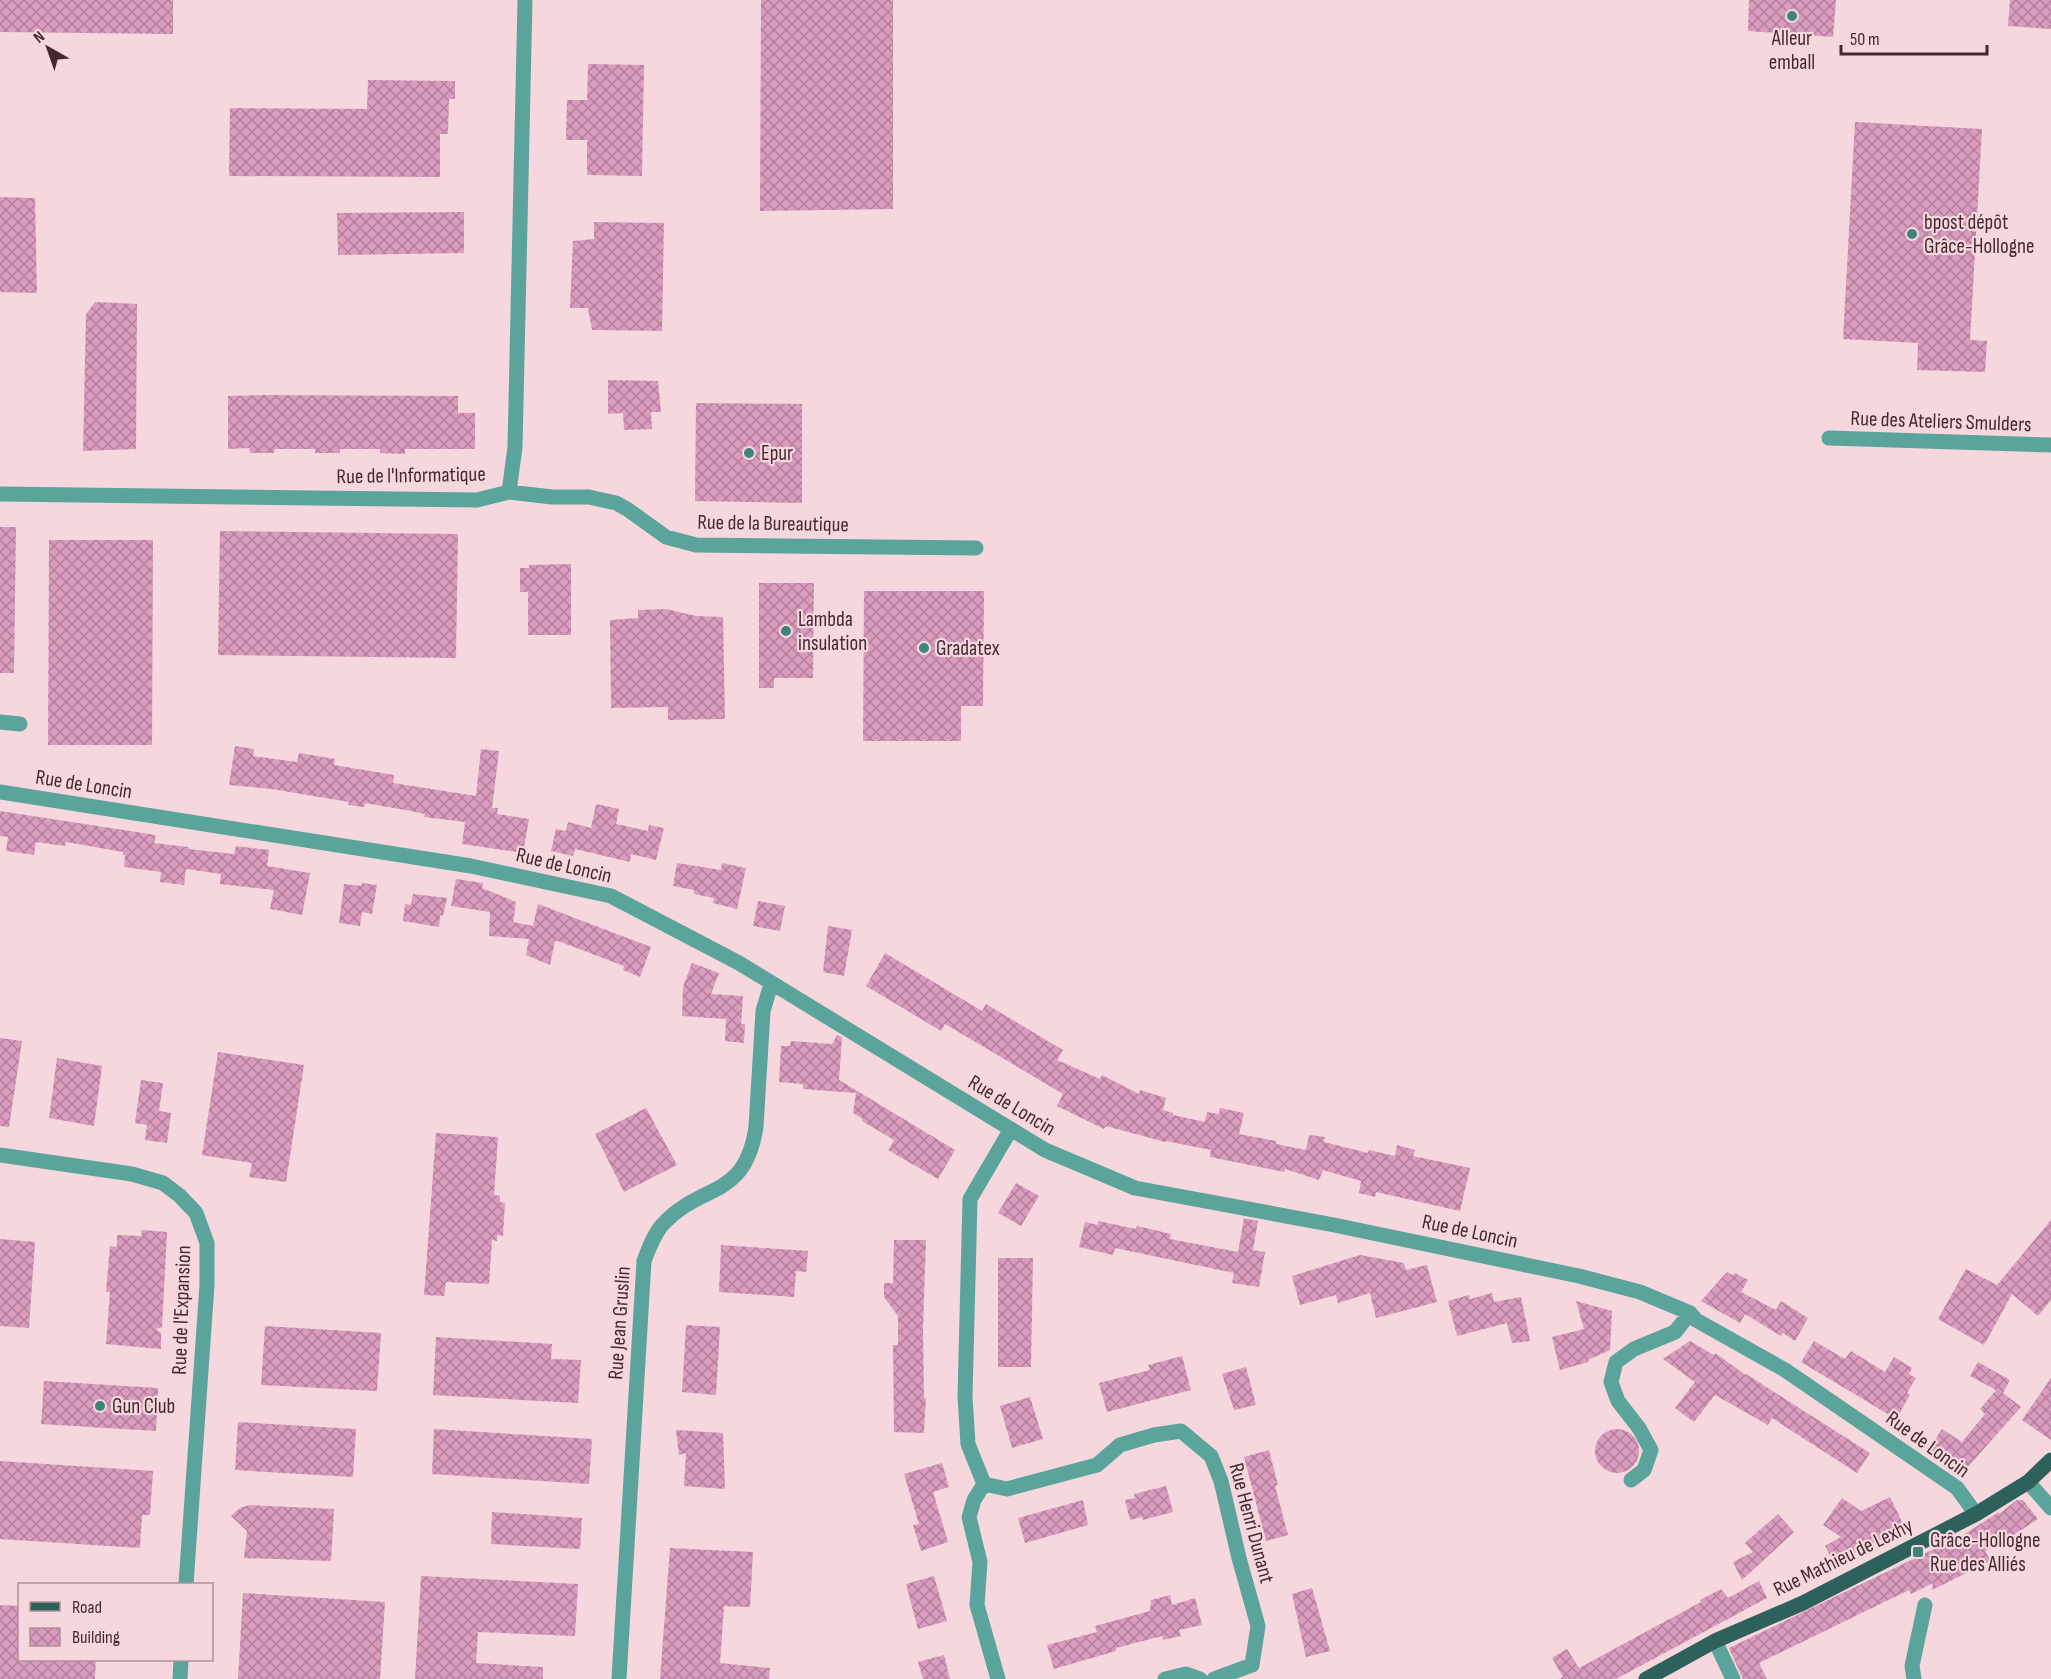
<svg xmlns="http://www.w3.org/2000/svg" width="2051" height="1679" font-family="'Sofia Sans Condensed',sans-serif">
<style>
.building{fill:url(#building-cross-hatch)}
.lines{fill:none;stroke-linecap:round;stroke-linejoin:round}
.minor{stroke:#5ba49b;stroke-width:15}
.major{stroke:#2e615b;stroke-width:15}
.poi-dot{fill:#3e847b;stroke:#f5d7dd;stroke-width:2}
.labels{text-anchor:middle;stroke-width:4.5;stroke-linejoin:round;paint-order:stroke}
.poi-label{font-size:21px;fill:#452930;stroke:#f5d7dd;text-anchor:start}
.street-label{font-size:21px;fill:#452930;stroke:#f5d7dd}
</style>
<defs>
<pattern id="building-cross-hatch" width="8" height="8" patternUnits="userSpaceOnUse" patternTransform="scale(1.5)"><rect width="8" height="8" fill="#da9cbe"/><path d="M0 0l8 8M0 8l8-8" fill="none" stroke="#b37f9b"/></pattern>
</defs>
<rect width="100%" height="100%" fill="#f5d7dd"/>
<path class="building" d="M 0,0 L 173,0 L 173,34 L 0,32 Z
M 761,0 L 893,0 L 893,209 L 760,211 Z
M 1749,0 L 1836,0 L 1833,37 L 1748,31 Z
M 2010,0 L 2051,0 L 2051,29 L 2008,26 Z
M 588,64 L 644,65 L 642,176 L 587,175 L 587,140 L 566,140 L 567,100 L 587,100 Z
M 368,80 L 455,81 L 455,99 L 449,99 L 448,134 L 440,134 L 440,177 L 229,176 L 230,108 L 367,109 Z
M 1855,122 L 1982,129 L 1970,340 L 1987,341 L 1985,372 L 1917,370 L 1918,343 L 1843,339 Z
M 0,197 L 35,198 L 37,293 L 0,292 Z
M 464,212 L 464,253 L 338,255 L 337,213 Z
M 594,222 L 664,223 L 662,331 L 592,330 L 588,308 L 570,308 L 573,241 L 594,239 Z
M 95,302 L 137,304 L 136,449 L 83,451 L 86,314 Z
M 608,380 L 658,381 L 661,412 L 651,412 L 652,429 L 624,430 L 623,413 L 608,414 Z
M 262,395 L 458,396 L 458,413 L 475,413 L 475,449 L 405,449 L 405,454 L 380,453 L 380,449 L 340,449 L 340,453 L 315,453 L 315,449 L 275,449 L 274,453 L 250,453 L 249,448 L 228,449 L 228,396 Z
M 696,403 L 802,404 L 802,503 L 695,501 Z
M 0,527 L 16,527 L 14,673 L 0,673 Z
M 220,531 L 458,534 L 456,658 L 218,655 Z
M 49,540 L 153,540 L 152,745 L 48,745 Z
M 571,564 L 571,635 L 528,635 L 528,592 L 520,592 L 520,568 L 529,568 L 529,565 Z
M 759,583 L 814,583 L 813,678 L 774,678 L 774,688 L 759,688 Z
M 864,591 L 984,591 L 983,706 L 961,706 L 961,741 L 863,741 Z
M 666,609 L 696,616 L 723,617 L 725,719 L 668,720 L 668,707 L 611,708 L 610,620 L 638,618 L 638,610 Z
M 235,746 L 254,749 L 253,756 L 297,762 L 299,753 L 335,759 L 334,765 L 394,775 L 393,783 L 476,796 L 481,749 L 499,751 L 492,808 L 498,808 L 497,814 L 529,819 L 523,853 L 462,844 L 465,822 L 424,817 L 425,814 L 411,811 L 365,803 L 364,807 L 348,805 L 349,802 L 272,789 L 229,785 Z
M 596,804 L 619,809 L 616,824 L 648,831 L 649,825 L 664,828 L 656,860 L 631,854 L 630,862 L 575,849 L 573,856 L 551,851 L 556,829 L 566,831 L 568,822 L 591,828 Z
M 0,811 L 156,835 L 154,843 L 188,847 L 188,849 L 234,854 L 236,846 L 269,850 L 267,866 L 310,873 L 302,915 L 270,909 L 274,890 L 220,884 L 221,874 L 186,869 L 184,885 L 160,882 L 161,872 L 124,867 L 125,855 L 123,855 L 123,852 L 66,842 L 65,846 L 36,842 L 34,855 L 6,851 L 8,837 L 0,836 Z
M 677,863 L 721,870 L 722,863 L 746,868 L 737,909 L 713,903 L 714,898 L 694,894 L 694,890 L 673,886 Z
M 456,879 L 483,883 L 482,888 L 516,902 L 513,922 L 533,926 L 538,904 L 651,947 L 640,977 L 623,970 L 624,966 L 558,941 L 555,941 L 550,965 L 526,955 L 529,939 L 489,936 L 490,912 L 451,906 Z
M 362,883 L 377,885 L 372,914 L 362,912 L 360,926 L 339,923 L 344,884 L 361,886 Z
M 413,894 L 447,898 L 443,916 L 440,915 L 439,927 L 403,921 L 405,904 L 411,905 Z
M 758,901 L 785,906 L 780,931 L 753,926 Z
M 828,926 L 852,930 L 844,976 L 823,972 Z
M 885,953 L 982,1011 L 986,1004 L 1063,1050 L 1057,1060 L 1100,1079 L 1102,1075 L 1139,1094 L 1140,1090 L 1166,1098 L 1163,1110 L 1173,1113 L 1173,1115 L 1205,1122 L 1207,1112 L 1219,1114 L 1220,1108 L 1244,1113 L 1239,1134 L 1276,1141 L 1276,1144 L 1306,1150 L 1309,1135 L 1325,1137 L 1324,1142 L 1368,1153 L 1369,1150 L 1395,1156 L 1397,1145 L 1415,1150 L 1413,1156 L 1470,1168 L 1460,1211 L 1376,1192 L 1375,1197 L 1359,1193 L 1361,1181 L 1323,1170 L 1319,1180 L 1285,1169 L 1284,1172 L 1210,1157 L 1211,1150 L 1166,1141 L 1165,1142 L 1106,1126 L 1104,1129 L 1057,1106 L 1063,1094 L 1006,1060 L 945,1024 L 941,1031 L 866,986 Z
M 692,963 L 719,973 L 711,994 L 743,996 L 741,1024 L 745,1024 L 744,1043 L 725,1041 L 726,1019 L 682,1016 L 683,987 Z
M 837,1035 L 842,1037 L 839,1080 L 955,1150 L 938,1179 L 888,1150 L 894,1140 L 862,1121 L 863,1119 L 853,1113 L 856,1093 L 803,1089 L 803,1084 L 779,1082 L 781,1046 L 790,1046 L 791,1041 L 832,1044 Z
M 0,1038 L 22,1041 L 9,1127 L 0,1126 Z
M 218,1052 L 304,1065 L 286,1182 L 249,1177 L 252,1163 L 202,1155 Z
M 57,1058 L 102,1066 L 94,1126 L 49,1118 Z
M 141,1080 L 163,1083 L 159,1111 L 171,1113 L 167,1143 L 145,1140 L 147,1125 L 135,1123 Z
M 646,1108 L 677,1165 L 624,1192 L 595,1134 Z
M 436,1133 L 498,1137 L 494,1195 L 500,1196 L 500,1202 L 505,1203 L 503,1236 L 497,1235 L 497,1241 L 492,1240 L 489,1284 L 446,1282 L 444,1296 L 424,1295 Z
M 1016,1183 L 1039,1196 L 1021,1226 L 998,1213 Z
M 1244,1218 L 1258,1221 L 1253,1250 L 1265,1252 L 1259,1287 L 1232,1283 L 1234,1273 L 1115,1248 L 1113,1255 L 1079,1247 L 1085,1222 L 1098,1225 L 1098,1221 L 1136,1229 L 1137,1226 L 1171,1234 L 1170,1239 L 1238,1252 Z
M 2051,1220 L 2051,1300 L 2038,1316 L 2012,1294 L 1984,1345 L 1938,1319 L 1966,1269 L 1997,1285 Z
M 141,1230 L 167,1232 L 162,1327 L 156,1329 L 161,1333 L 161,1349 L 106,1344 L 110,1292 L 106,1292 L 110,1246 L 117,1247 L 117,1235 L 142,1236 Z
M 0,1239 L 35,1242 L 29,1328 L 0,1326 Z
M 894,1240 L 926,1240 L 923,1328 L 924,1398 L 926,1398 L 924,1433 L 894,1432 L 893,1345 L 898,1345 L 898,1316 L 884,1297 L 884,1283 L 893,1283 Z
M 721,1245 L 808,1251 L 806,1272 L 796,1271 L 794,1297 L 719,1292 Z
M 1360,1255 L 1404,1263 L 1406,1270 L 1427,1265 L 1437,1302 L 1376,1318 L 1370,1293 L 1338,1303 L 1336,1295 L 1300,1305 L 1292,1276 Z
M 998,1258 L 1033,1258 L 1031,1367 L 998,1367 Z
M 1727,1272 L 1732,1275 L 1735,1273 L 1748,1280 L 1741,1292 L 1776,1310 L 1781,1301 L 1808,1318 L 1795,1341 L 1783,1333 L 1781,1336 L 1745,1314 L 1740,1323 L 1701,1301 Z
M 1492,1293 L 1494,1302 L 1521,1297 L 1530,1341 L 1512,1343 L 1507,1323 L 1457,1336 L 1448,1301 L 1469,1295 L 1470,1299 Z
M 1576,1301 L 1612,1311 L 1610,1350 L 1588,1360 L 1589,1362 L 1560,1370 L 1552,1337 L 1584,1329 Z
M 686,1325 L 720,1327 L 716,1395 L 682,1392 Z
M 265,1326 L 381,1333 L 377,1391 L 261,1385 Z
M 436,1337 L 552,1344 L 551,1359 L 581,1360 L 578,1403 L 433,1395 Z
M 1690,1341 L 1714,1355 L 1715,1353 L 1746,1375 L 1746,1374 L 1870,1453 L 1857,1473 L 1772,1418 L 1768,1425 L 1715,1395 L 1694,1422 L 1675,1408 L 1695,1382 L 1663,1359 Z
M 1814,1341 L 1845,1359 L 1851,1351 L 1885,1372 L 1894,1357 L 1912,1368 L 1909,1374 L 1916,1378 L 1907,1393 L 1910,1395 L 1896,1419 L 1801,1362 Z
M 1182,1356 L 1191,1390 L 1107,1412 L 1099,1383 L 1150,1370 L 1148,1365 Z
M 1978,1362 L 2010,1380 L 2003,1393 L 2021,1407 L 1965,1470 L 1929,1449 L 1942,1429 L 1962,1442 L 1985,1414 L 1980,1409 L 1996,1390 L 1970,1376 Z
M 1246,1367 L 1256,1405 L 1234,1410 L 1222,1374 Z
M 2051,1378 L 2051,1440 L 2022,1420 Z
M 44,1381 L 158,1388 L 156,1431 L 41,1424 Z
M 1030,1397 L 1043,1439 L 1012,1448 L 1000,1406 Z
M 238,1422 L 356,1429 L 353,1477 L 235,1470 Z
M 434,1429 L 592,1439 L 589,1484 L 432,1474 Z
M1595 1451a22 22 0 1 1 44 0a22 22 0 1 1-44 0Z
M 676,1430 L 723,1433 L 725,1489 L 684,1486 L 686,1453 L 679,1455 Z
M 1269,1450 L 1278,1485 L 1275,1486 L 1288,1535 L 1266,1541 L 1244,1457 Z
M 0,1461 L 153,1471 L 150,1515 L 142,1515 L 140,1548 L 0,1539 Z
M 942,1463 L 949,1487 L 933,1492 L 948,1542 L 921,1551 L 913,1525 L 919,1524 L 904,1474 Z
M 1166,1486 L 1173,1512 L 1143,1520 L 1141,1517 L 1130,1520 L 1125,1500 L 1135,1498 L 1134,1494 Z
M 1890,1497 L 1905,1528 L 1834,1563 L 1825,1546 L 1841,1537 L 1823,1525 L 1842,1498 L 1861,1511 Z
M 1083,1500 L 1088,1525 L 1025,1543 L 1018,1518 Z
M 2017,1500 L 2023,1500 L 2038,1519 L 2012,1536 L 1985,1551 L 1991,1561 L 1932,1590 L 1933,1583 L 1911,1594 L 1909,1590 L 1759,1663 L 1767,1679 L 1743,1679 L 1729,1648 L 1963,1535 L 1999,1512 L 1999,1514 Z
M 249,1505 L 334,1509 L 331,1561 L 244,1558 L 247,1531 L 231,1516 L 240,1508 Z
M 492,1512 L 582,1518 L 580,1549 L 491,1544 Z
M 1778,1514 L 1794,1532 L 1742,1580 L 1733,1562 L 1753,1552 L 1745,1543 Z
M 670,1548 L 753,1552 L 750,1607 L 724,1606 L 720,1663 L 770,1668 L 769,1679 L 660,1679 Z
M 421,1576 L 578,1584 L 575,1636 L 478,1632 L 476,1663 L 543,1667 L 543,1679 L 415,1679 Z
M 934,1576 L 947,1621 L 918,1629 L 906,1584 Z
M 1759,1581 L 1767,1598 L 1616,1679 L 1559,1679 L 1563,1677 L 1552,1658 L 1567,1649 L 1579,1668 L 1701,1602 L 1700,1600 L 1721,1589 L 1728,1598 Z
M 1312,1588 L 1330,1651 L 1306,1657 L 1292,1594 Z
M 243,1593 L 385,1602 L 380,1679 L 238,1679 Z
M 1170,1595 L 1172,1605 L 1195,1598 L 1202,1625 L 1179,1630 L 1181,1636 L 1163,1640 L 1162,1636 L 1116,1648 L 1116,1651 L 1054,1669 L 1047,1645 L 1097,1632 L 1095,1626 L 1150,1611 L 1151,1600 Z
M 0,1605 L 20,1606 L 20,1659 L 96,1659 L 95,1679 L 0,1679 Z
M 944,1655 L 950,1679 L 923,1679 L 918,1662 Z"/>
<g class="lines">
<path class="minor" d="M 1829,438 L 2051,445
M 509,492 L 552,497 L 589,497 L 616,503 L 627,509 L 666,537 L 696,545 L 976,548
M 0,494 L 477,500 L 509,492 L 515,447 L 525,0
M 0,722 L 20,724
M 0,792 L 471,866 L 611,896 L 739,963 L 1045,1150 L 1135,1188 L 1334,1225 L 1579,1276 L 1640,1292 L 1690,1313 L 1696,1320 L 1785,1370 L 1957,1488 L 1976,1514
M 0,1155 L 132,1174 L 163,1183 L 180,1196 L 196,1213 L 207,1243 L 207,1285 L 186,1584
M 1631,1480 L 1644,1470 L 1651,1450 L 1639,1428 L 1618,1401 L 1611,1382 L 1616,1362 L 1634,1349 L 1675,1332 L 1690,1313
M 2028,1482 L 2051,1508
M 984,1484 L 1007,1489 L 1097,1465 L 1120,1445 L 1154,1435 L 1181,1431 L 1211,1456 L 1221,1481 L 1239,1558 L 1258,1626 L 1252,1665 L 1214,1679
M 984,1484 L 968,1444 L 965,1397 L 970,1199 L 1011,1129
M 984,1484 L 974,1500 L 969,1517 L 980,1562 L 977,1605 L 998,1679
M 1715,1641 L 1733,1679
M 180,1679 L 181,1660
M 619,1679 L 644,1261 C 649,1248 654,1234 663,1224 C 702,1182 745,1200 756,1127 L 763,1011 L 771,984
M 1165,1679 L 1186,1674 L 1200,1679
M 1914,1679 L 1912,1666 L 1925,1605"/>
<path class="major" d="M 1646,1679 L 1715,1641 L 1803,1603 L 1976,1514 L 2028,1482 L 2051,1460"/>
</g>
<g class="poi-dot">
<circle cx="1792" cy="16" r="6"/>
<circle cx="1912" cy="234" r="6"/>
<circle cx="749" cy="453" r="6"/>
<circle cx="786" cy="631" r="6"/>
<circle cx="924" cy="648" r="6"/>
<circle cx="100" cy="1406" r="6"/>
<rect x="1912" y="1546" width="12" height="12" rx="3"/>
</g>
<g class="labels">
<g class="poi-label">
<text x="1792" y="45" text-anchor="middle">Alleur<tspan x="1792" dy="24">emball</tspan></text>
<text x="1924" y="229">bpost dépôt<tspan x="1924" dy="24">Grâce-Hollogne</tspan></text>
<text x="761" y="460">Epur</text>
<text x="798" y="626">Lambda<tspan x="798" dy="24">insulation</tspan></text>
<text x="936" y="655">Gradatex</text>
<text x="112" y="1413">Gun Club</text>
<text x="1930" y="1547">Grâce-Hollogne<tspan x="1930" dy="24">Rue des Alliés</tspan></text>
</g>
<g class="street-label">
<text transform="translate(1941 421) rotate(2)" y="7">Rue des Ateliers Smulders</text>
<text transform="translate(411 475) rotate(-1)" y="7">Rue de l'Informatique</text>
<text transform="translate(773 523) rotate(1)" y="7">Rue de la Bureautique</text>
<text transform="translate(84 784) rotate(9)" y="7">Rue de Loncin</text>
<text transform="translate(564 865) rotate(13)" y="7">Rue de Loncin</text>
<text transform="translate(1012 1105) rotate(31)" y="7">Rue de Loncin</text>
<text transform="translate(1470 1231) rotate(12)" y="7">Rue de Loncin</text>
<text transform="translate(181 1310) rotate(-88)" y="7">Rue de l'Expansion</text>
<text transform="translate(619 1323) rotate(-86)" y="7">Rue Jean Gruslin</text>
<text transform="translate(1928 1444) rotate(36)" y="7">Rue de Loncin</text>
<text transform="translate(1252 1523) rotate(75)" y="7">Rue Henri Dunant</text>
<text transform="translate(1843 1557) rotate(-26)" y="7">Rue Mathieu de Lexhy</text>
</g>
</g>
<rect x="18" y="1583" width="195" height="78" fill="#f5d7dd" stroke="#af9198" stroke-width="1.5"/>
<rect x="30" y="1602" width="30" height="9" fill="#2e615b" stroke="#af9198" stroke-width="1.5"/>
<text x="72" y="1613" font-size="18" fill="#452930">Road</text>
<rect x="30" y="1628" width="30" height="18" fill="url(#building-cross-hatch)" stroke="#af9198" stroke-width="1.5"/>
<text x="72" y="1643" font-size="18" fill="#452930">Building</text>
<g transform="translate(48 48) rotate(320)" stroke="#f5d7dd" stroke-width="4.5" paint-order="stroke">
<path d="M0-4.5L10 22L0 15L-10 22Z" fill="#452930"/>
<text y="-9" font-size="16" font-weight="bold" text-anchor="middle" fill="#452930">N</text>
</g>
<path d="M1841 45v9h146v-9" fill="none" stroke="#452930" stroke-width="3"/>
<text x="1850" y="45" font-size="18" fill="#452930" stroke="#f5d7dd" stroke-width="4.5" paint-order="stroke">50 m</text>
</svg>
